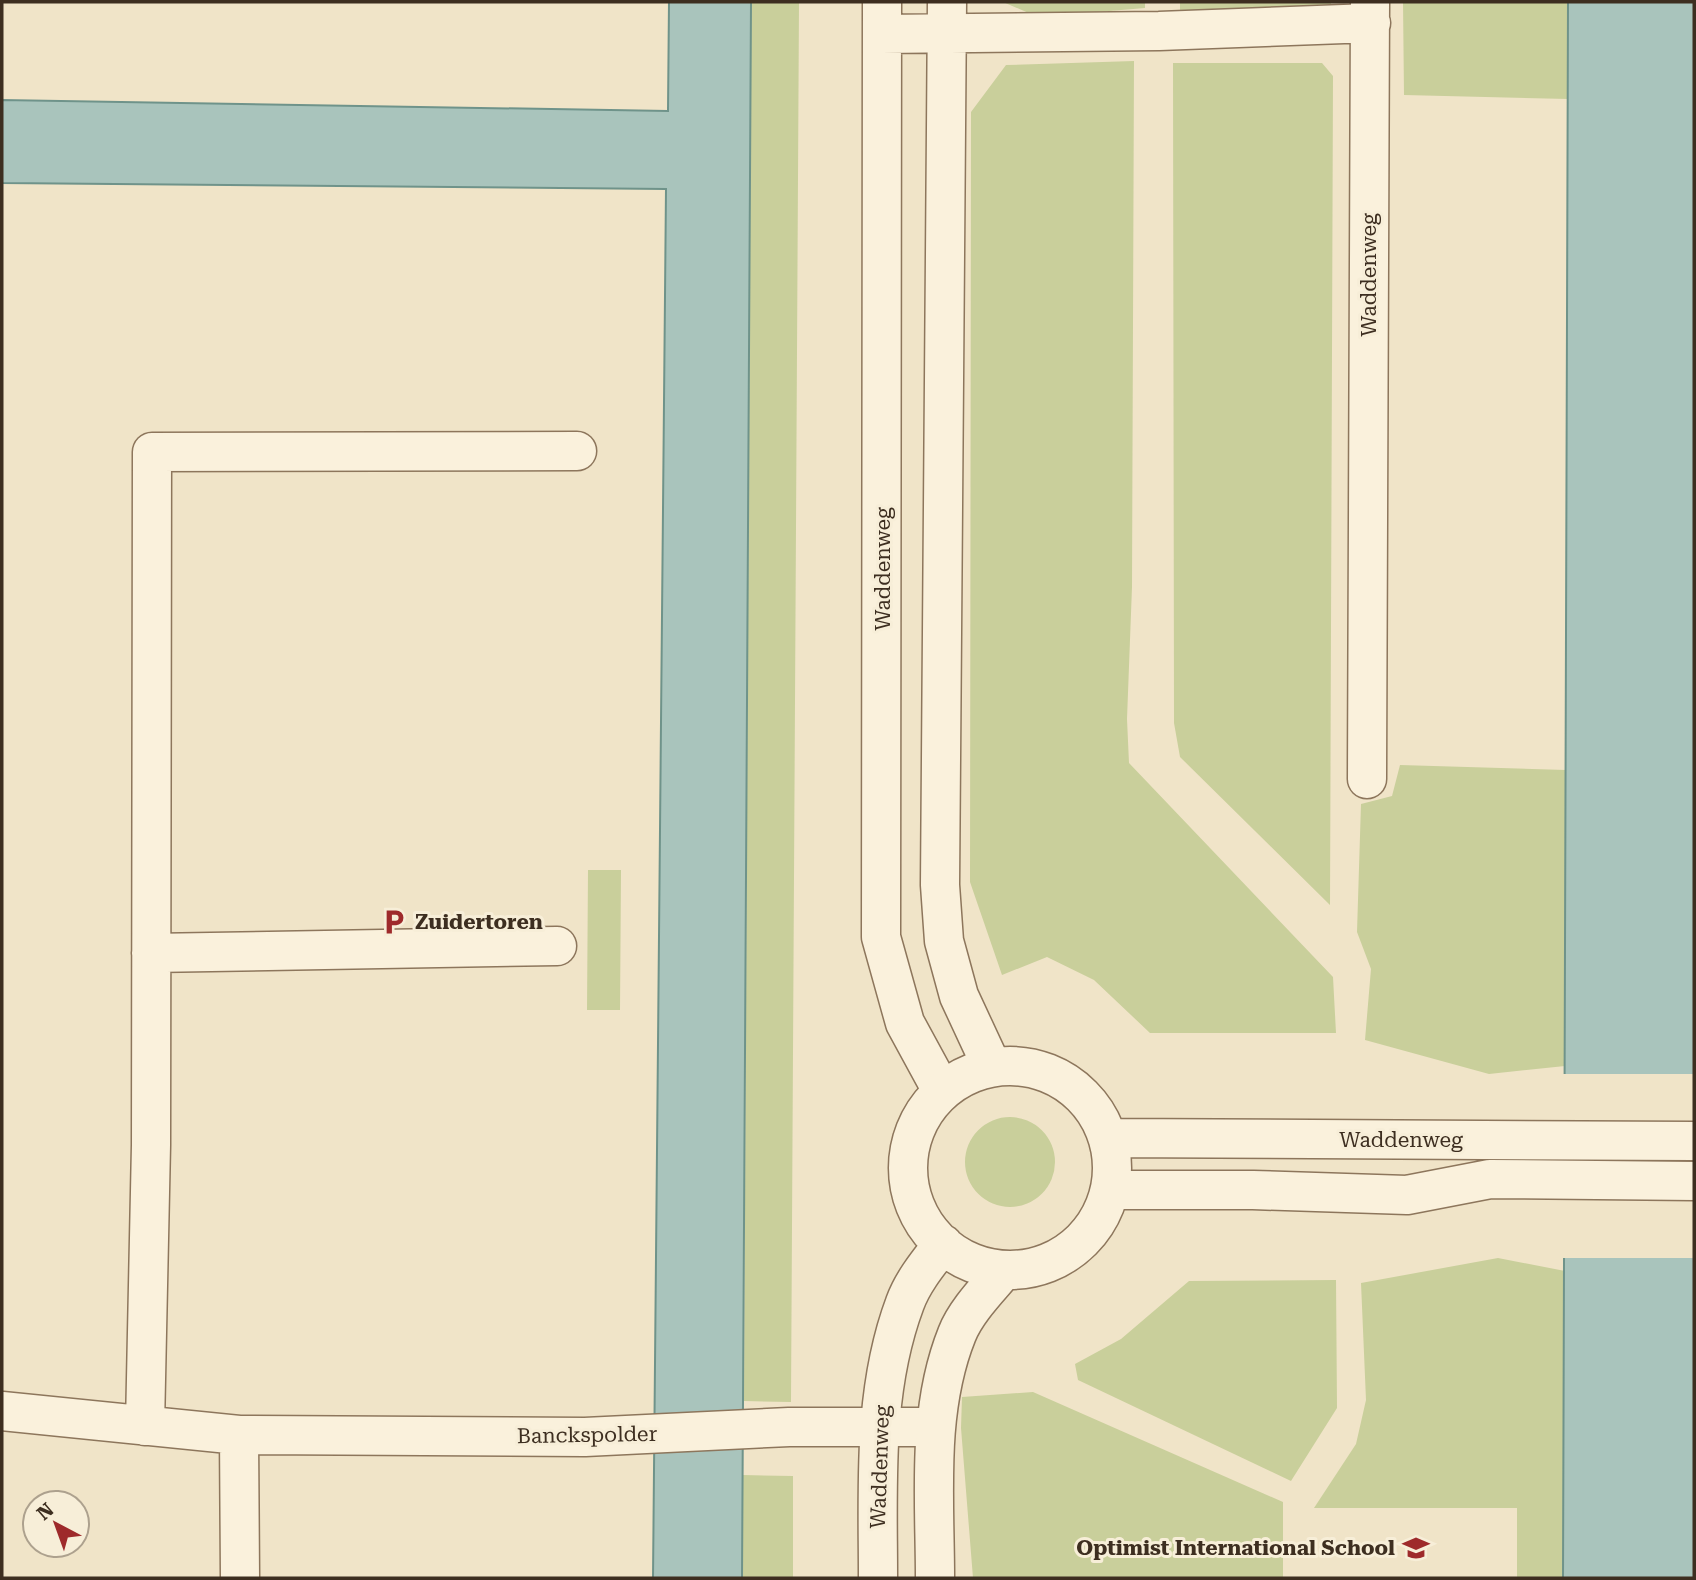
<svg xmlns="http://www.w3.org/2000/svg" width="1696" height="1580" font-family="'Roboto Serif',serif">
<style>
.green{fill:#c9cf9b}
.water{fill:#a9c4bc;stroke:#6f938a;stroke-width:2}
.pier{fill:#f0e4c8}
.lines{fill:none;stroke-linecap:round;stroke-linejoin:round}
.minor-casing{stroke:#8d765c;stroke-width:41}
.tertiary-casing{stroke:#8d765c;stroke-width:41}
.minor{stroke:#faf1dc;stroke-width:38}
.tertiary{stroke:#faf1dc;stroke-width:38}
.labels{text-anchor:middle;stroke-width:6;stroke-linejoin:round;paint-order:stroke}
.street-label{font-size:21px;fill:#3d2e20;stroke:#f7eed8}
.poi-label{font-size:21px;font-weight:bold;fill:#3d2e20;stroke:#f7eed8;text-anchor:start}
</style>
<rect width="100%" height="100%" fill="#f0e4c8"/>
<path class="green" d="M 751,2 L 799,2 L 791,1402 L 744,1401 Z
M 1003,2 L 1145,2 L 1145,8 L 1038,17 Z
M 1180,2 L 1331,2 L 1331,8 L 1180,14 Z
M 1403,2 L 1568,2 L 1568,99 L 1404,95 Z
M 1134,61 L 1132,587 L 1127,719 L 1129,763 L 1333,977 L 1336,1033 L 1150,1033 L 1094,980 L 1047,957 L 1002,975 L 970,882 L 971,112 L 1006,65 Z
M 1173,63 L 1322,63 L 1333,76 L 1330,905 L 1180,757 L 1174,723 Z
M 1400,765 L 1566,770 L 1565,1066 L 1489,1074 L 1365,1040 L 1371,969 L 1357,932 L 1361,804 L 1392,796 Z
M 588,870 L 621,870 L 620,1010 L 587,1010 Z
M965 1162a45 45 0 1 1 90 0a45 45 0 1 1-90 0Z
M 1498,1258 L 1565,1271 L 1563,1578 L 1517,1578 L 1517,1508 L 1314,1508 L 1356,1444 L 1366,1400 L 1361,1283 Z
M 1336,1280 L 1337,1408 L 1291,1481 L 1078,1380 L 1075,1364 L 1121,1339 L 1189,1281 Z
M 1033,1392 L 1283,1502 L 1283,1578 L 973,1578 L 961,1428 L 962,1397 Z
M 743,1475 L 793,1476 L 793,1578 L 742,1578 Z"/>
<path class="water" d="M 669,2 L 751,2 L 742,1578 L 653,1578 L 666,189 L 2,183 L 2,100 L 668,111 Z
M 1568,2 L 1694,2 L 1694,1578 L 1563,1578 Z"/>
<path class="pier" d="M 1562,1074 L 1694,1074 L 1694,1258 L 1562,1258 Z"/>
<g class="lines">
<g class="minor-casing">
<path id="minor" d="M 882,2 L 881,937 L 905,1023 L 942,1091
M 947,2 L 940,885 L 944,941 L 959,996 L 992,1067
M 882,34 L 1159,31 L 1371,23
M 1367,779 L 1370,2
M 151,953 L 557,946
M 2,1411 L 239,1435 L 585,1437 L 789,1427 L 935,1427
M 145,1426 L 151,1145 L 152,452 L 577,451
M 239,1435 L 240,1578"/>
</g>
<g class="tertiary-casing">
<path id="tertiary" d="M908 1168a102 102 0 1 1 204 0a102 102 0 1 1-204 0Z
M 1108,1138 L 1694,1141
M 1110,1190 L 1253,1190 L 1407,1195 L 1490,1179 L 1694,1181
M 878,1578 C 878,1486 872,1391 905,1303 C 913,1281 929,1262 943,1244
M 935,1578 C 935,1498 926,1411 957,1334 C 966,1311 988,1289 1004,1270"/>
</g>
<use href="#minor" class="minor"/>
<use href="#tertiary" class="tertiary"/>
</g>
<defs>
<g id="parking-bare" transform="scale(2.1)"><path d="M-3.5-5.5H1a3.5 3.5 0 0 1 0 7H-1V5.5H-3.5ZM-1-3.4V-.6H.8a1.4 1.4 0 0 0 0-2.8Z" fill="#9e2a2b" stroke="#f7eed8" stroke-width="2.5" paint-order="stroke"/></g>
<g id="school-bare" transform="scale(2.1)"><path d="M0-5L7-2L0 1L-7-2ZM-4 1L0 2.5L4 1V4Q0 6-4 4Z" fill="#9e2a2b" stroke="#f7eed8" stroke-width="2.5" paint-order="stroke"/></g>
</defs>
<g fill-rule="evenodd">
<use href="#parking-bare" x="394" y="922"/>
<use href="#school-bare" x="1416" y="1548"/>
</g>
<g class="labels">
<g class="street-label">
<text transform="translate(1369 275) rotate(-90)" y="7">Waddenweg</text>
<text transform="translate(883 569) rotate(-90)" y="7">Waddenweg</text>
<text x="1401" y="1147">Waddenweg</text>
<text transform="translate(587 1435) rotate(-1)" y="7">Banckspolder</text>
<text transform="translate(880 1467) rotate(-88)" y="7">Waddenweg</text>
</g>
<g class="poi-label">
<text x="415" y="929">Zuidertoren</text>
<text x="1395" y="1555" text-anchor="end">Optimist International School</text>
</g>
</g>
<rect width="1696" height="1580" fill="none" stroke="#3d2e20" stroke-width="7"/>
<g transform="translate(56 1524) rotate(319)"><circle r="33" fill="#f7eed8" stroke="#ada18e" stroke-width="2"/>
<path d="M0-5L12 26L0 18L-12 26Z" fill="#9e2a2b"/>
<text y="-10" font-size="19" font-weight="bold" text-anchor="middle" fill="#3d2e20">N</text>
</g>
</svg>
